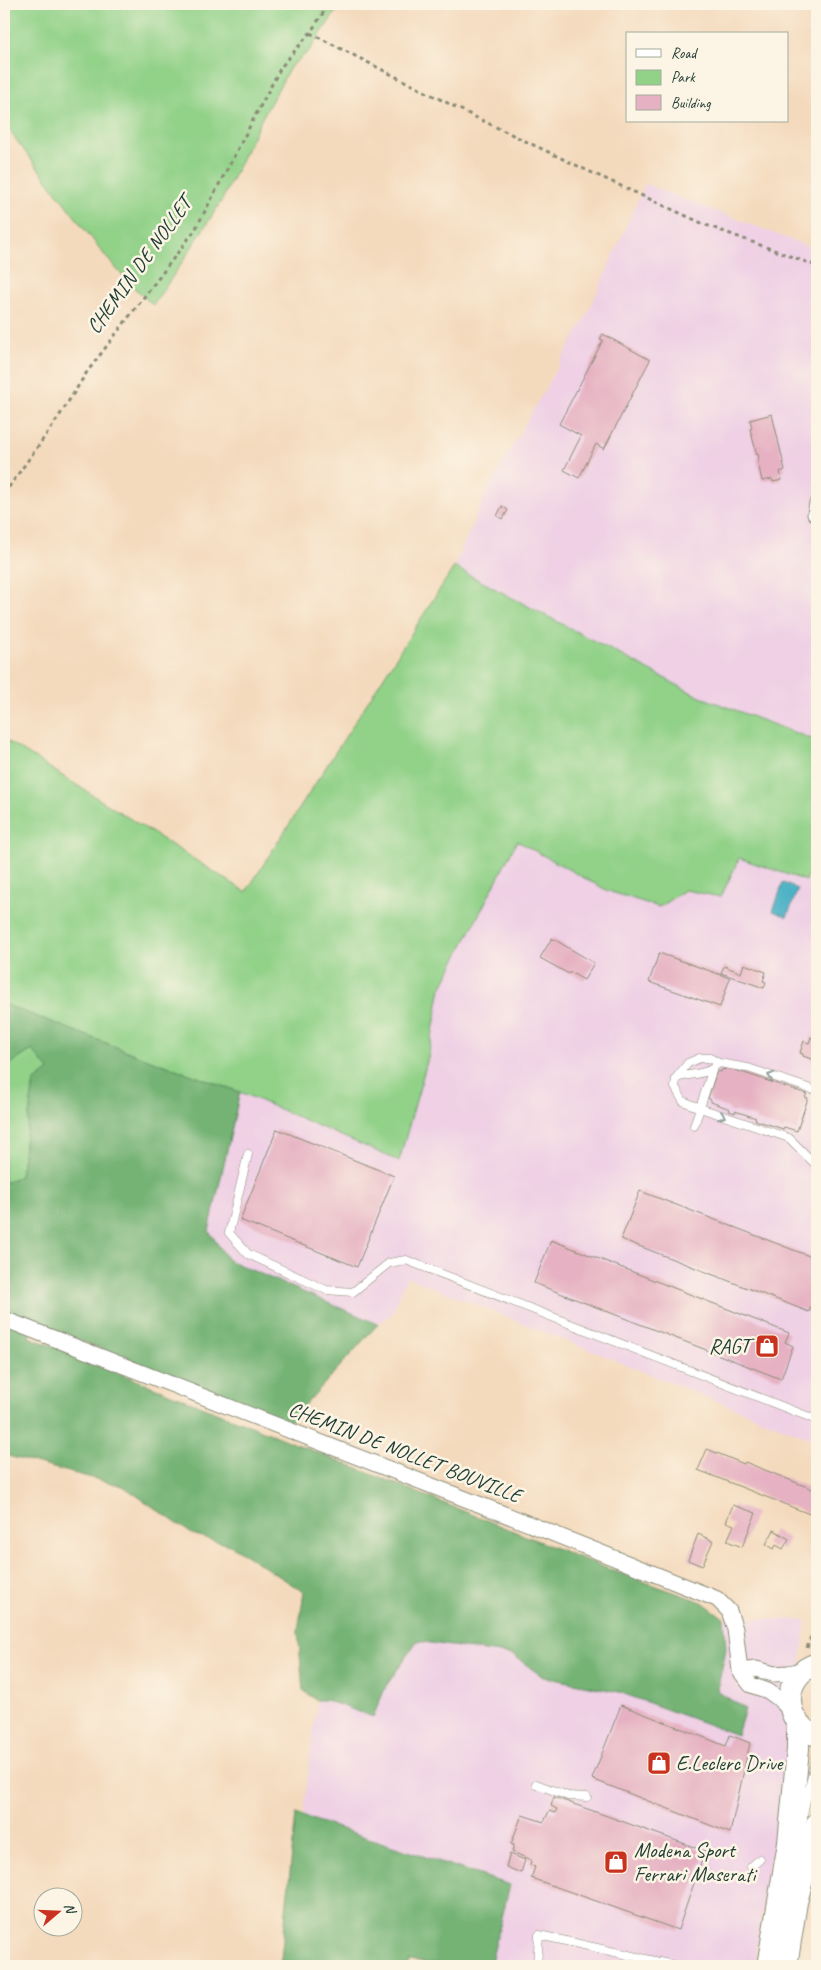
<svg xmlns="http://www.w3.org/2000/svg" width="821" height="1970" font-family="Caveat,sans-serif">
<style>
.built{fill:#efd0e5}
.green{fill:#91d188;stroke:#58875e}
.forest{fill:#74b374;stroke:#4a7854}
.water{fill:#45afc4;stroke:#32767c}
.building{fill:#e6b2c3}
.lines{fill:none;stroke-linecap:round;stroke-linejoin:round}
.lane-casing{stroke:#8a8c78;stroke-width:9}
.street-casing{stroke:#8a8c78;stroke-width:17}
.primary-casing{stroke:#8a8c78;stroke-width:24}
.path{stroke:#8a8c78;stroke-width:3;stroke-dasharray:4 4;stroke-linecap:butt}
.lane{stroke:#fff;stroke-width:8}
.street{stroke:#fff;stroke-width:15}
.primary{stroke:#fff;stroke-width:22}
.oneway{stroke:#8f9e9a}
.labels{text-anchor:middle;stroke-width:5;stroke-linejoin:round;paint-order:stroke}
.street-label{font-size:21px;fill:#1f3d34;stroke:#fcf5e5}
.poi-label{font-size:21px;fill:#1f3d34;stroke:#fcf5e5;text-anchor:start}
</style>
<rect width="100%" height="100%" fill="#fcf5e5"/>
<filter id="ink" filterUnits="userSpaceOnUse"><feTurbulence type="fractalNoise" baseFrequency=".02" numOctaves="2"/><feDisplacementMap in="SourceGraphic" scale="10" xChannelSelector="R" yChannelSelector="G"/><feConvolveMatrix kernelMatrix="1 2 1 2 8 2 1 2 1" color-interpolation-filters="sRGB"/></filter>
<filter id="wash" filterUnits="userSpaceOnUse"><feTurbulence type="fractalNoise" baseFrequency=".0096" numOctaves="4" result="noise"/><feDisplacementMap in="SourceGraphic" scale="20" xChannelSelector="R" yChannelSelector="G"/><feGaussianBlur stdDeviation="1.12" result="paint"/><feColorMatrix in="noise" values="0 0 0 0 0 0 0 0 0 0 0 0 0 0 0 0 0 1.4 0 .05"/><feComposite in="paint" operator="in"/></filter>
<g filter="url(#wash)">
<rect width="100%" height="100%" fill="#f4dabd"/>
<path class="built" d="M 645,184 L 817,250 L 817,741 L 698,696 L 454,567 L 485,495 L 587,315 Z
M 517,841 L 608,891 L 659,907 L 739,858 L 806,881 L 817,849 L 817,1441 L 407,1277 L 392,1314 L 378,1324 L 228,1260 L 209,1231 L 240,1092 L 399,1161 L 428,1058 L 441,988 Z
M 724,1618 L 807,1620 L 754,1966 L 490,1966 L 509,1885 L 303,1816 L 317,1700 L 326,1700 L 373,1717 L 386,1686 L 417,1641 L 513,1655 L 543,1677 L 619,1692 L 737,1734 L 717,1691 L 726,1649 Z"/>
<path class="green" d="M 4,4 L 341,4 L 309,51 L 291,66 L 263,116 L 222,200 L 179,267 L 153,305 L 132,286 L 106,257 L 4,124 Z
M 454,567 L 698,696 L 817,741 L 817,849 L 806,881 L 739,858 L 721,897 L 685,890 L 659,907 L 608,891 L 517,841 L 441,988 L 428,1058 L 399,1161 L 240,1092 L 150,1060 L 4,1004 L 4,739 L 246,892 Z
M 32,1050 L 50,1070 L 34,1082 L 20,1176 L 4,1183 L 4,1064 L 7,1066 Z"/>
<path class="forest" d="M 4,1004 L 150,1060 L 240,1092 L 209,1231 L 228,1260 L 378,1324 L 288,1424 L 34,1322 L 29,1337 L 608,1569 L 702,1602 L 724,1618 L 726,1649 L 717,1691 L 745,1709 L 737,1735 L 619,1692 L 543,1677 L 513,1655 L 417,1641 L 386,1686 L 373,1717 L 326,1700 L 316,1700 L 303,1690 L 298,1631 L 304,1592 L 230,1545 L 192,1534 L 123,1486 L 4,1455 L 4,1183 L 20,1176 L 34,1082 L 49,1070 L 32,1050 L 7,1066 L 4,1064 Z
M 296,1814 L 510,1885 L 490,1966 L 452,1966 L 409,1961 L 408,1966 L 279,1966 L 281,1959 Z"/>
<path class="water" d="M 783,883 L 798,889 L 787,917 L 773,911 Z"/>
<g id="blocks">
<path class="building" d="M 603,334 L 650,360 L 604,449 L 596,444 L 579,478 L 564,470 L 581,436 L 559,424 L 603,340 L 600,339 Z
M 772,414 L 785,470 L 780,472 L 782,480 L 773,482 L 772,479 L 762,481 L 757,458 L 759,458 L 758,454 L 757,455 L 750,429 L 752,428 L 750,420 Z
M 502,506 L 508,510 L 503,519 L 497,516 Z
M 552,938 L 594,963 L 584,980 L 570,972 L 569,974 L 540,958 Z
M 659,953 L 730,978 L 720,1007 L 649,982 Z
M 744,964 L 766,972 L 763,981 L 766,982 L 764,988 L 721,973 L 724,966 L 741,973 Z
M 811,1037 L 817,1039 L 817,1061 L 803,1056 L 803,1054 L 800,1053 L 804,1041 L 809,1043 Z
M 726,1067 L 807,1094 L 805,1097 L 808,1098 L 797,1131 L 784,1127 L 783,1129 L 755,1120 L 756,1118 L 735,1111 L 735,1113 L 729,1111 L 730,1109 L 711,1102 L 711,1100 L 708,1098 L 717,1071 L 721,1072 L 722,1069 L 725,1070 Z
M 277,1129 L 394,1176 L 357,1267 L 240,1220 Z
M 640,1191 L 817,1259 L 817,1291 L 809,1312 L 621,1239 Z
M 551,1240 L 789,1333 L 785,1342 L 793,1346 L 781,1379 L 534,1283 Z
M 707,1449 L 744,1464 L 745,1462 L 817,1491 L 817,1517 L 698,1470 Z
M 733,1505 L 756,1513 L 742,1547 L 727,1541 L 734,1525 L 726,1522 Z
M 774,1530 L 789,1539 L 783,1549 L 776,1545 L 774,1549 L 766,1544 Z
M 698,1534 L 713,1541 L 702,1566 L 688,1560 Z
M 621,1705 L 726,1746 L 730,1735 L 750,1743 L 730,1833 L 592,1779 Z
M 554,1797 L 705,1851 L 678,1930 L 531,1878 L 535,1867 L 530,1865 L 531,1860 L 512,1852 L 514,1845 L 511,1844 L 522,1815 L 544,1822 L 549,1811 L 555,1813 L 557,1809 L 551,1806 Z
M 510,1854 L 525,1860 L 521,1873 L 506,1867 Z"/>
</g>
</g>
<g filter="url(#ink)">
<use href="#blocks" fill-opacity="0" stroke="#8a8c78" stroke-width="1"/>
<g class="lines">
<g class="lane-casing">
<path id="lane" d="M 719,1063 L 710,1058 L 700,1058 L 688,1063 L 676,1078 L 675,1087 L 683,1101 L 700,1108 L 789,1138 L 814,1163
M 677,1078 C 689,1073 702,1076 713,1068
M 694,1126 L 713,1068 L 719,1063 L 748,1068 L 817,1091
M 248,1154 L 229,1233 L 248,1254 L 326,1290 L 353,1292 L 389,1263 L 406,1260 L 817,1420
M 536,1784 L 568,1796 L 587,1797
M 800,1844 L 804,1809 L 817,1755
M 751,1867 L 760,1859
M 537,1966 L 539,1935 L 677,1966"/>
</g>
<g class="street-casing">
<path id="street" d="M 815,514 L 817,504
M 4,1319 L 499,1512 L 717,1599 L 729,1611 L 735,1629 L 740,1671 L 751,1685 L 768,1691 L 779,1699 L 790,1710
M 740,1671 L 756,1669 L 774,1674 L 788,1673 L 805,1670"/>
</g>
<g class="primary-casing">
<path id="primary" d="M 817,1664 C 781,1674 781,1725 817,1735
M 768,1966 L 789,1843 L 798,1749 L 798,1724
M 786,1966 L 796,1902 L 817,1824"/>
</g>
<path class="path" d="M 310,33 L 475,117 L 584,169 L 706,225 L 817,266
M 4,494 L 58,418 L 87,372 L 195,230 L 281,67 L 310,33 L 329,4
M 807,1648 L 817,1620"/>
<use href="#lane" class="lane"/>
<use href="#street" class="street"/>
<use href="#primary" class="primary"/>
</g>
<defs><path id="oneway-chevron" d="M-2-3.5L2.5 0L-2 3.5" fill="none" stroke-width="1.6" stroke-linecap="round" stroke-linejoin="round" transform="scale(1.25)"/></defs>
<g class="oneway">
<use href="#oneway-chevron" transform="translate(771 1076) rotate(-162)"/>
<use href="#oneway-chevron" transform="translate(722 1116) rotate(19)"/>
</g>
</g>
<defs>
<g id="shop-square" transform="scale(1.25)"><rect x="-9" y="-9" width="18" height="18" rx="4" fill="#c8321e" stroke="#fcf5e5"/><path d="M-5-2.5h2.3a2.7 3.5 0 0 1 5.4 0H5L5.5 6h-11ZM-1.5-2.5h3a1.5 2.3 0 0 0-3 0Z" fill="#fff"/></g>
</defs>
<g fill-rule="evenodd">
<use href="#shop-square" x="767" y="1346"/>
<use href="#shop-square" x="659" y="1763"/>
<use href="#shop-square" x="616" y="1862"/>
</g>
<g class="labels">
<g class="street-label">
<text transform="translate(139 265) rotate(-54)" y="7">CHEMIN DE NOLLET</text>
<text transform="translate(405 1452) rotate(21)" y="7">CHEMIN DE NOLLET BOUVILLE</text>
</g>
<g class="poi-label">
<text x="750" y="1353" text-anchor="end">RAGT</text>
<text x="676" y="1770">E.Leclerc Drive</text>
<text x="634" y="1857">Modena Sport<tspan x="634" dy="24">Ferrari Maserati</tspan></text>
</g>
</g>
<rect width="821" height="1970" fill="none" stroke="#fcf5e5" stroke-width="20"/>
<rect x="626" y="32" width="162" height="90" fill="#fcf5e5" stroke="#a4ab9e"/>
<rect x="636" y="49" width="25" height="8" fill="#ffffff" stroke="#a4ab9e"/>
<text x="671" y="58" font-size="15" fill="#1f3d34">Road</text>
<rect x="636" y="70" width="25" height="15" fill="#91d188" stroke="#a4ab9e"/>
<text x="671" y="82" font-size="15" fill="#1f3d34">Park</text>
<rect x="636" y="95" width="25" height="15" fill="#e6b2c3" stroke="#a4ab9e"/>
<text x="671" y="108" font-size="15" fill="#1f3d34">Building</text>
<g transform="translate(58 1912) rotate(71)"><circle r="24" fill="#fcf5e5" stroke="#a4ab9e"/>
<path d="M0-4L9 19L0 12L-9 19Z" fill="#c8321e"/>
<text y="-8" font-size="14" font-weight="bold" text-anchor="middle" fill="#1f3d34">N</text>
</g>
</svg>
